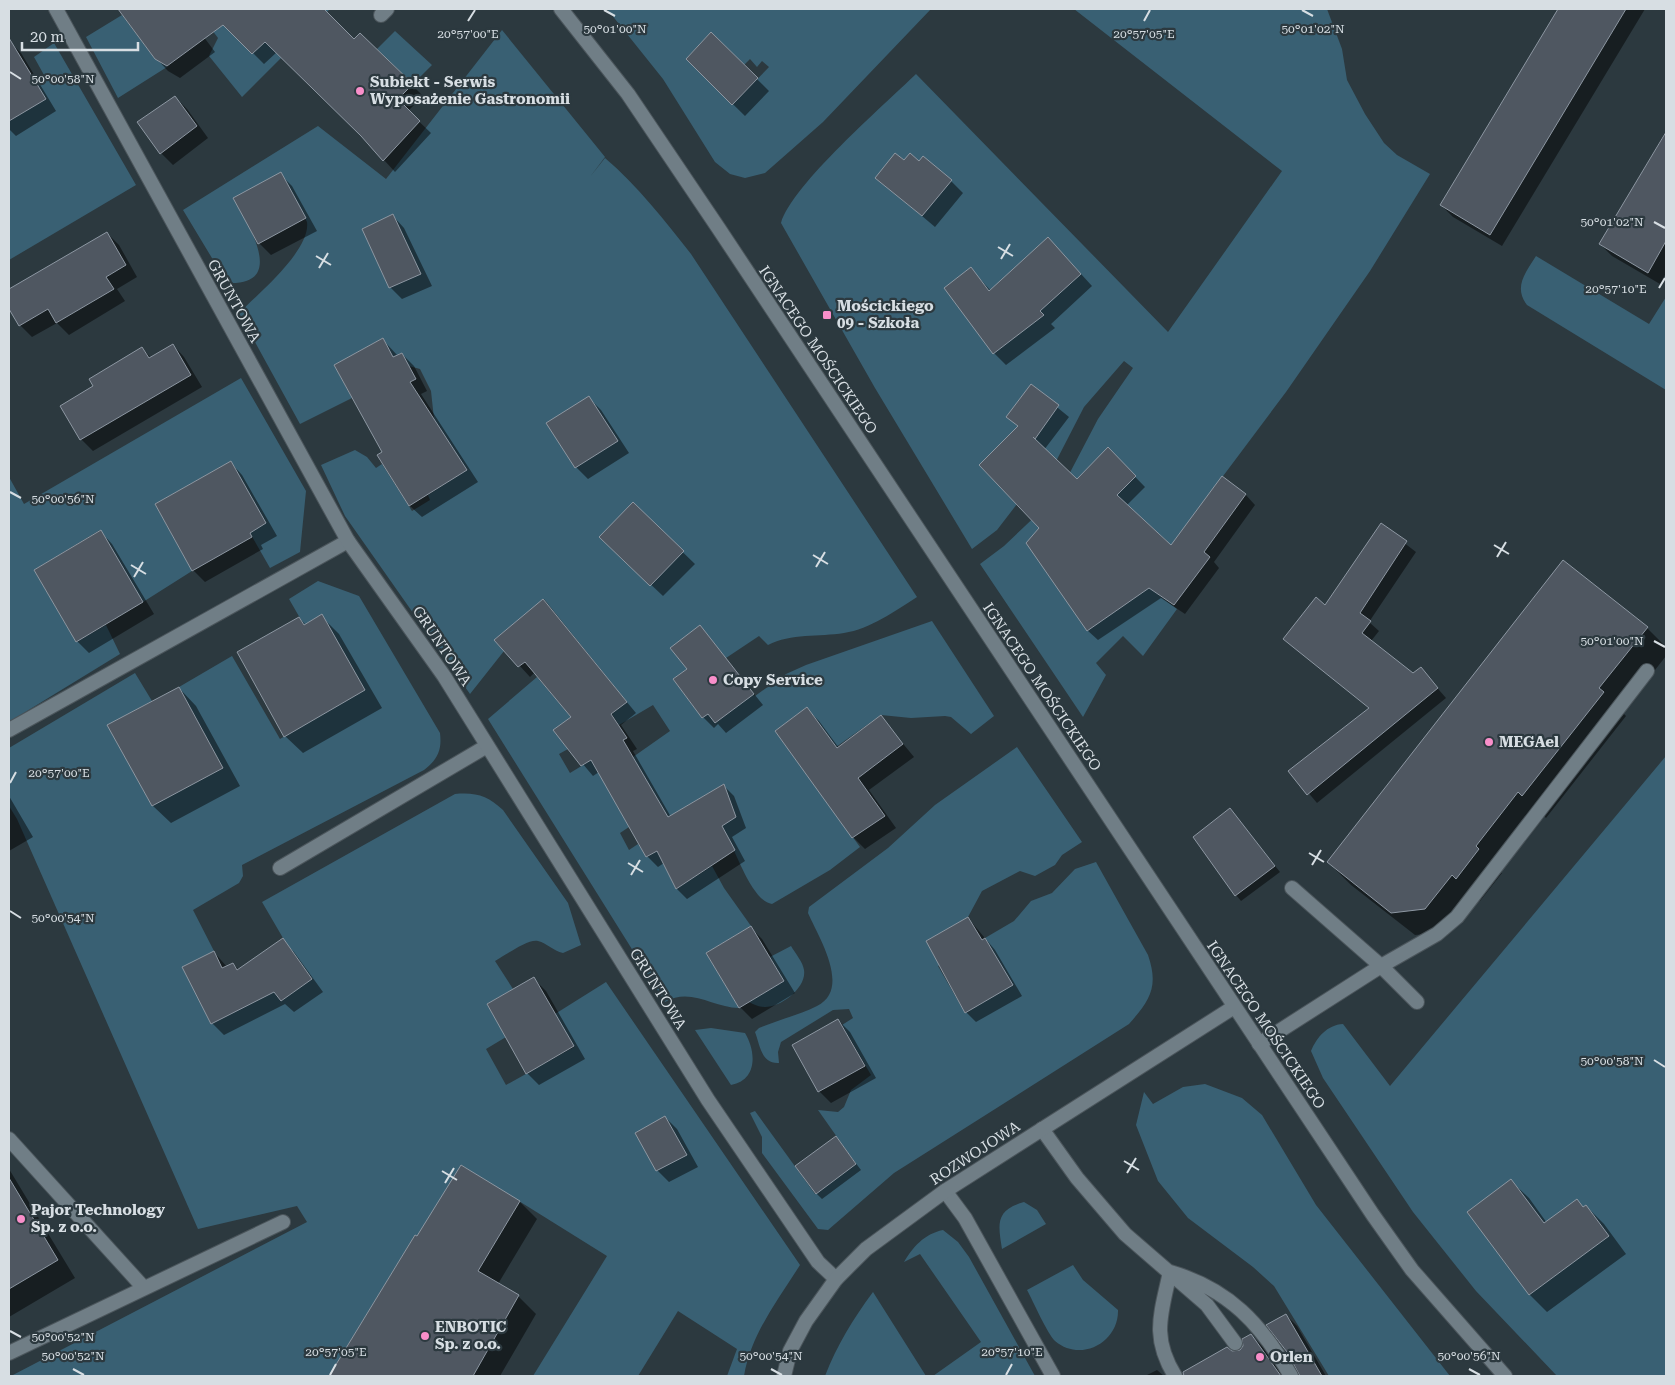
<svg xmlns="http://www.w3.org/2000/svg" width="1675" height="1385" font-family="'Roboto Serif',serif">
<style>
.green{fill:#396073;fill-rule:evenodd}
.shadow{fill:#0007}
.building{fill:#4f5761;stroke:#8d97a2}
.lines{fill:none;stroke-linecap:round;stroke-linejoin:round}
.service-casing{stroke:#4b555b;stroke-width:16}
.minor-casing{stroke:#4b555b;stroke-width:16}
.tertiary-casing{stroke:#4b555b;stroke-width:16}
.service{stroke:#707e86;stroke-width:14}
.minor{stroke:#707e86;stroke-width:14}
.tertiary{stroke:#707e86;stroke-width:14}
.ticks{fill:none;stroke:#d7dee3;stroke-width:2}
.poi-dot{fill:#f98fca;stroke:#2c393f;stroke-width:2}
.labels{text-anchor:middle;stroke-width:4.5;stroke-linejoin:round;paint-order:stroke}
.poi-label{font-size:15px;font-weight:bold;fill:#d7dee3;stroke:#2c393f;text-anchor:start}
.street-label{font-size:15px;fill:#d7dee3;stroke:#2c393f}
.ticks-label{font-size:12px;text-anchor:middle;fill:#d7dee3;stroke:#2c393f;stroke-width:4.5;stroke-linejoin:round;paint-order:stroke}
</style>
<rect width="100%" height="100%" fill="#2c393f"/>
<path class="green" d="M 199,9 L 248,9 L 252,13 L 252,54 L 299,9 L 330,9 L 242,97 L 209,56 L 218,38 L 197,10 Z
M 607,9 L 931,9 L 823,122 L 765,173 L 745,178 L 730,174 L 715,162 L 663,79 ZM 711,32 L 744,65 L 750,59 L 757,67 L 762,61 L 769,67 L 732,105 L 686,59 Z
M 1074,9 L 1327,9 L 1342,49 L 1347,80 L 1365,114 L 1384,143 L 1397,155 L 1430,174 L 1370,271 L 1286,392 L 1143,583 L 1177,609 L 1143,656 L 1123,636 L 1096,663 L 1106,675 L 1083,717 L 980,564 L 1004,546 L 1043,509 L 1064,484 L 1098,419 L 1133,368 L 1124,361 L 1084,407 L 1051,471 L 1012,432 L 979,465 L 1017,504 L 997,530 L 972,549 L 875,388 L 781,223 C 792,185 884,105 916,74 L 1168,332 L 1282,171 ZM 1138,515 L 1167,541 L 1142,568 Z
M 122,15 L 155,59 L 159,56 L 167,67 L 118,98 L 86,37 Z
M 502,30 L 605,157 L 590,177 L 605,158 C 638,186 665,221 691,254 L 917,597 C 895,611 870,629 844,633 C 819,637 791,633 768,645 L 759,636 L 726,658 L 700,626 L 671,648 L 687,669 L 673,679 L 702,718 L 708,714 L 715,723 L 730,712 L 726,706 L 748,688 L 755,696 L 786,674 L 806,665 L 932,621 L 994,716 L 971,734 L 951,717 L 945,716 L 911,718 L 881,715 L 836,747 L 807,707 L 775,731 L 860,847 L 830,870 L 772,904 C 753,902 736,853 727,835 L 696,837 L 736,817 L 724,784 L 668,817 L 633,757 L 670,731 L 653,705 L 619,725 L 612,714 L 627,702 L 544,599 L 494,640 L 504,651 L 470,694 L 345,516 L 321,465 L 355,450 L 367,457 L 376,468 L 382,464 L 412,511 L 430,500 L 428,495 L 467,470 L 434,419 L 431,391 L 420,369 L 409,366 L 402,353 L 393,357 L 383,338 L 334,365 L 352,398 L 300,424 L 239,313 C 258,294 311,250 307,222 L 281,173 L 234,198 C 248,225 288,286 227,283 L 183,210 L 318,126 L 386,179 Z
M 395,31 L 432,65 L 413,84 L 377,49 Z
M 54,43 L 136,185 L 9,260 L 9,121 L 45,99 L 34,80 L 44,75 L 34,57 Z
M 1536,256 L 1649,324 L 1666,297 L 1666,390 L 1527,305 C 1513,287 1526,272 1536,256 Z
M 241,378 L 306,491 L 300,552 L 270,568 L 250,533 L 266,523 L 231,461 L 155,504 L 192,571 L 143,602 L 100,530 L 34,570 L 76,642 L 106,625 L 120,654 L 9,722 L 9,477 L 24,504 Z
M 318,581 L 359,596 L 440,733 C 442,750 438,759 424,770 L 242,865 L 243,876 L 239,883 L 193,910 L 214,951 L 183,967 L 211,1024 L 242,1008 L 232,987 L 270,986 L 281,1001 L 312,979 L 283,938 L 262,902 L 455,794 C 476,792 488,796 503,810 L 568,903 L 581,945 L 563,953 C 553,951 547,943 538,941 C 529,938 504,956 495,961 L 513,989 L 487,1004 L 506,1037 L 486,1049 L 506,1085 L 574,1047 L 555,1014 L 606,982 L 800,1265 C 778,1300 751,1334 744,1376 L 727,1376 L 737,1349 L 678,1311 L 638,1376 L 533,1376 L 607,1256 L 461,1165 L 419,1237 L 415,1235 L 329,1376 L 11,1376 L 307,1222 L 297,1206 L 198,1229 L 17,819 L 9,806 L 9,748 L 135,673 L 152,701 L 108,725 L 152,806 L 223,768 L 179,687 L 232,656 L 280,739 L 365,690 L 321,615 L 304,625 L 289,599 Z
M 537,677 L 571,717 L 554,730 L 568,749 L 559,754 L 570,773 L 593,759 L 629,827 L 620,833 L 629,850 L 638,844 L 647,857 L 657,851 L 676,889 L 712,866 L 724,888 L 751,926 L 706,953 L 739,1008 C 713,1008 691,987 665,1002 L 488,719 Z
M 1017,747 L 1082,842 L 1062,855 L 1055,865 L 1035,876 L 1020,871 L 982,891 L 968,917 L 926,941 L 940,965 L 938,966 L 965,1013 L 1012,985 L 985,938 L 1014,921 L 1031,901 L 1052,893 L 1075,869 L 1096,862 L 1148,955 C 1159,987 1150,1000 1129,1024 L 894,1173 L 828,1230 L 818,1229 L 762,1153 L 762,1137 L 750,1113 L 755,1111 L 815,1194 L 856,1164 L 818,1110 L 838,1112 L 844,1107 L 851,1090 L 871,1075 L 842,1025 L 853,1018 L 849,1009 L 833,1010 L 781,1042 L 778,1052 L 779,1063 C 761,1064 760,1045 755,1032 L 759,1028 C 778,1020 799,1015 817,1006 C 852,989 818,936 808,913 L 809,907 L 888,848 L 935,805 Z
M 1666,756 L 1666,1376 L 1557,1376 L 1476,1291 L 1413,1212 L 1323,1078 L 1311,1051 C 1317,1037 1327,1025 1343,1024 L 1390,1086 Z
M 791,946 C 795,953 803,962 804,970 C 807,988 780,1008 764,1007 C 759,1007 753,1004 749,1002 L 784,981 L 770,957 Z
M 711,1028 L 745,1033 C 756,1051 758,1080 731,1085 L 695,1030 Z
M 1205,1084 L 1242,1098 L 1262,1115 L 1316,1205 L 1450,1376 L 1329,1376 L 1274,1286 L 1253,1267 L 1188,1218 L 1158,1181 L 1136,1125 L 1144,1092 L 1153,1104 L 1183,1087 Z
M 1024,1202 L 1037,1210 L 1046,1224 L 1002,1249 C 998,1224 995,1210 1024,1202 Z
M 943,1230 L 958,1242 L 969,1257 L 1035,1376 L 933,1376 L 981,1342 L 920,1254 L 904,1262 C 913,1247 924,1234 943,1230 Z
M 1073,1265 L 1083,1280 L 1118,1310 C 1119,1342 1081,1363 1055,1341 C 1047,1333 1033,1301 1027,1290 Z
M 873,1292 L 926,1376 L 825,1376 C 837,1345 853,1319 873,1292 Z"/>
<path class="shadow" d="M 132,9 L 183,9 L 215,52 L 180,78 L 168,71 L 156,58 L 124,15 Z
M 246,9 L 302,9 L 330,37 L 354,40 L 377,50 L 423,96 L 408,111 L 431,133 L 395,172 L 363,137 L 277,52 L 264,64 L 227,27 Z
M 1559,9 L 1645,9 L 1502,246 L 1453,217 L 1441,205 Z
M 711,34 L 769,91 L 745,116 L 687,59 Z
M 9,41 L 21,53 L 56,111 L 16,136 L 9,129 Z
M 175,97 L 187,109 L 208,138 L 173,165 L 161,153 Z
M 1666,131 L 1666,273 L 1660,284 L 1612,256 L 1600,244 Z
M 904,162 L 919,162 L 951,181 L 963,193 L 935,227 L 877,178 Z
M 280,174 L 292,186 L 317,231 L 271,255 L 259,243 Z
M 393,216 L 404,228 L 432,286 L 402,299 L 390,287 Z
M 107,233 L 119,245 L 137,277 L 117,289 L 125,301 L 69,335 L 57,323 L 32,337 L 20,325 L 9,307 L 9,291 Z
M 1060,251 L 1092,286 L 1051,324 L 1055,328 L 1006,365 L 994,353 L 971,269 L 991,291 Z
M 383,340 L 398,356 L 402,354 L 414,366 L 427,391 L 421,394 L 478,482 L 422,517 L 410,506 L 378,455 L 384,452 Z
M 173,345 L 184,357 L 202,387 L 93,451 L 81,439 L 95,387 L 142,348 L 151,358 Z
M 1031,386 L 1069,417 L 1044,450 L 1077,481 L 1108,449 L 1145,487 L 1126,506 L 1171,546 L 1245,494 L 1255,505 L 1214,562 L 1219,568 L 1185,614 L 1161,598 L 1098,640 L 1087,630 L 1041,527 L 1019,427 L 1008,417 Z
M 589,398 L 601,410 L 629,453 L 588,479 L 576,467 Z
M 231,463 L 242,475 L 277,536 L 261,545 L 263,549 L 205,582 L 193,570 Z
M 633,504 L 695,564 L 663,596 L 612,548 Z
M 1381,525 L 1416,552 L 1369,622 L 1379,631 L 1371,641 L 1413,674 L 1420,668 L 1446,698 L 1317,803 L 1290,771 L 1369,708 L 1284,639 L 1325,607 Z
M 101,532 L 112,544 L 154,614 L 89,653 L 77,641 Z
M 543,601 L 636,713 L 621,725 L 637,749 L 633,751 L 671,817 L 724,786 L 734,796 L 746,828 L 732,837 L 745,861 L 687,899 L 677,889 L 664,863 L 658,867 L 648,857 L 599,772 L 593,776 L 555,731 L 572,717 L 535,672 L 530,677 L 496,640 Z
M 321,616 L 339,634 L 382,708 L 303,753 L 285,736 L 299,618 L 306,625 Z
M 700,627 L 763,705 L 726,733 L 718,724 L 714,728 L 703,717 L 675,679 L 688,670 Z
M 1647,628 L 1666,647 L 1666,656 L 1622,712 L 1626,716 L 1546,818 L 1542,814 L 1498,870 L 1502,873 L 1480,901 L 1475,897 L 1448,932 L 1415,935 L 1351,885 L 1328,862 Z
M 179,688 L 196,706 L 240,786 L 171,823 L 153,806 L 109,726 Z
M 807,709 L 819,721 L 839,748 L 881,717 L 914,757 L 869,790 L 896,828 L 865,849 L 853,837 Z
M 9,796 L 33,837 L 9,851 Z
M 1235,816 L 1280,872 L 1241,901 L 1236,895 Z
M 968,918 L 995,950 L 1022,996 L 976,1022 L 966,1012 Z
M 751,928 L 762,939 L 795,993 L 752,1019 L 740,1007 L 707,954 Z
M 282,940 L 294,952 L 323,992 L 294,1012 L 285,1004 L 224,1035 L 212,1023 L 214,952 L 227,967 L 233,964 L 239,970 Z
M 534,979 L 546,991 L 585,1059 L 539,1085 L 527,1073 Z
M 838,1020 L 850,1032 L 876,1078 L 831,1103 L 819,1091 Z
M 665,1117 L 677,1129 L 698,1167 L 669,1182 L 657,1170 L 636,1133 Z
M 836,1137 L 861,1170 L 822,1199 L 816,1193 Z
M 462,1167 L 520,1202 L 537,1219 L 498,1284 L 518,1296 L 536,1314 L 500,1376 L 330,1376 L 416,1237 L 418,1238 Z
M 9,1169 L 75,1278 L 9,1317 Z
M 1511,1181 L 1529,1198 L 1547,1223 L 1577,1200 L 1584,1208 L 1586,1206 L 1604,1224 L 1626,1254 L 1547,1312 L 1529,1294 Z
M 1286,1315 L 1297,1326 L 1326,1376 L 1300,1376 L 1300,1371 L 1268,1325 Z
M 1251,1335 L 1262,1346 L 1283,1376 L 1184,1376 L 1184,1373 L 1232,1352 L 1240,1351 Z
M 1157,1370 L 1164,1376 L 1145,1376 Z"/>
<path class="building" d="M 118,9 L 324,9 L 354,39 L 360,33 L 413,84 L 398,99 L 420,121 L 383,161 L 361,136 L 265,42 L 252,54 L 223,25 L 167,66 L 155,59 Z
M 1558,9 L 1626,9 L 1490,235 L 1440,205 Z
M 711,32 L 758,78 L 732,105 L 686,59 Z
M 9,38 L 46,99 L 9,121 Z
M 175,96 L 197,126 L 160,154 L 137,122 Z
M 1666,132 L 1666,241 L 1648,273 L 1599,244 Z
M 895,153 L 904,160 L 910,153 L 919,161 L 923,156 L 952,180 L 922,216 L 875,178 Z
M 281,172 L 306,218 L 258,244 L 233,198 Z
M 393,214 L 421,274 L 389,288 L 362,229 Z
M 107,232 L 126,265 L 106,277 L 114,289 L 56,323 L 48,309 L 19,326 L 9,309 L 9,289 Z
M 1048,237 L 1081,274 L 1040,311 L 1044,315 L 993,354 L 944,288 L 971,267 L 989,291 Z
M 383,338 L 393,357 L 402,353 L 416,379 L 410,382 L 467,470 L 409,506 L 377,455 L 382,452 L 334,365 Z
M 173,344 L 191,375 L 80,440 L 60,406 L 93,386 L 89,379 L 142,347 L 149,358 Z
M 1031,384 L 1059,405 L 1035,439 L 1033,437 L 1077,479 L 1108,447 L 1136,476 L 1117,495 L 1171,545 L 1222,476 L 1246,494 L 1204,552 L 1210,557 L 1174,605 L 1149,588 L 1087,631 L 1026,543 L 1039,528 L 979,465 L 1018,426 L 1006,417 Z
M 589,396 L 618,441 L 575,468 L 546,423 Z
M 231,461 L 266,523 L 250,533 L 252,537 L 192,571 L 155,504 Z
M 633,502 L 684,551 L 650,586 L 599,537 Z
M 1381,523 L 1407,541 L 1360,613 L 1371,621 L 1362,633 L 1413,673 L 1421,667 L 1438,688 L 1307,795 L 1288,771 L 1369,708 L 1283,639 L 1316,597 L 1325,605 Z
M 101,530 L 143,602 L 76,642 L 34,570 Z
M 1563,560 L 1648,627 L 1599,688 L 1604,692 L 1522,796 L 1518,792 L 1476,846 L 1479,849 L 1456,879 L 1452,875 L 1425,909 L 1391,913 L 1327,862 Z
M 543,599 L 627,702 L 611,714 L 627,738 L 623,740 L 668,817 L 724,784 L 736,817 L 722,826 L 735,850 L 676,889 L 657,851 L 646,857 L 591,760 L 581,766 L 553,730 L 571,717 L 525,662 L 518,667 L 494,640 Z
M 322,614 L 365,690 L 284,737 L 237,652 L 299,617 L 304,625 Z
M 700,625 L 754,694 L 715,723 L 708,714 L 702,718 L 673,679 L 687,669 L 670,648 Z
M 179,687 L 223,768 L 152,806 L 107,725 Z
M 807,707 L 837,748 L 881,715 L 903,744 L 858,778 L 885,816 L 852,838 L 775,731 Z
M 1230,808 L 1275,866 L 1235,896 L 1193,837 Z
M 968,917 L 982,940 L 985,938 L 1013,985 L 965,1013 L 926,941 Z
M 751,926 L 784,981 L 739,1008 L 706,953 Z
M 283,938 L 312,979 L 281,1001 L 274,992 L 211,1024 L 182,967 L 214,951 L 222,968 L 233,963 L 237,970 Z
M 534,977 L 574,1046 L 526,1074 L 487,1004 Z
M 838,1019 L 865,1066 L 818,1092 L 792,1045 Z
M 665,1116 L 687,1155 L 656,1171 L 635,1133 Z
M 836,1136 L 856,1164 L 816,1194 L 795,1166 Z
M 461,1165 L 520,1201 L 478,1271 L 519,1295 L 473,1376 L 329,1376 L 415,1235 L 417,1236 Z
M 9,1178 L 58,1260 L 9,1289 Z
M 1511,1179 L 1544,1223 L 1577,1199 L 1583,1207 L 1586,1205 L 1609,1236 L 1529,1295 L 1467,1212 Z
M 1286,1314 L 1322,1376 L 1300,1376 L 1287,1352 L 1266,1325 Z
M 1251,1334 L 1281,1376 L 1184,1376 L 1183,1372 L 1227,1347 L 1232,1351 L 1240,1350 L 1243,1346 L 1242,1339 Z"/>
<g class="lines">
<g class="service-casing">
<path id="service" d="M 381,15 L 387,9
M 9,730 L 348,541
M 280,868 L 487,746
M 1292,888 L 1381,966 L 1417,1002
M 1259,1044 L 1381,966 L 1437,934 L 1457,917 L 1647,671
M 1042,1129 L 1077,1178 L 1125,1234 L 1207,1305 L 1235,1343
M 9,1139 L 144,1288
M 945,1191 L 965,1218 L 1053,1376
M 9,1353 L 283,1222
M 1175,1376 C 1151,1337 1161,1314 1170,1272 C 1229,1289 1261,1324 1291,1376"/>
</g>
<g class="minor-casing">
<path id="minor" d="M 56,9 L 348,541 L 444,676 L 708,1100 L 818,1262 L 836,1279"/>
</g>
<g class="tertiary-casing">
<path id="tertiary" d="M 561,9 L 628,94 L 719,229 L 1373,1215 L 1412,1270 L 1505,1376
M 784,1376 L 790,1351 L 806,1321 L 836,1279 L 866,1249 L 945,1191 L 1234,1007"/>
</g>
<use href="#service" class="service"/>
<use href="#minor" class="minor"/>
<use href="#tertiary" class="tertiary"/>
</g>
<path class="ticks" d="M 604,10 L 615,16M 1302,10 L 1313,16M 468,21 L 475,10M 1144,21 L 1150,10M 10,72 L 21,79M 1654,222 L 1665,228M 998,247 L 1013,256M 316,256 L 331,265M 1001,259 L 1010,244M 319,268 L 328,253M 1659,288 L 1665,278M 10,492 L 21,498M 1494,545 L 1509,554M 813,555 L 828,564M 1497,557 L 1506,542M 131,565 L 146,574M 816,567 L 825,552M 134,577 L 143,562M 1654,641 L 1665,647M 10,783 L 16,772M 1309,853 L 1324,862M 628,863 L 643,872M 1312,865 L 1321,850M 631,875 L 640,860M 10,911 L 21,918M 1654,1060 L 1665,1067M 1124,1161 L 1139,1170M 442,1171 L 457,1180M 1127,1173 L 1136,1158M 445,1183 L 454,1168M 10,1331 L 21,1337M 73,1369 L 84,1375M 771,1369 L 782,1375M 1469,1369 L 1480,1375M 330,1375 L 336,1364M 1006,1375 L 1012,1364"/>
<g class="poi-dot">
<circle cx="360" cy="91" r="5"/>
<rect x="822" y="310" width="10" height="10" rx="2.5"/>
<circle cx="713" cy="680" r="5"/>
<circle cx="1489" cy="742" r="5"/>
<circle cx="21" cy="1219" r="5"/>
<circle cx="425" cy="1336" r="5"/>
<circle cx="1260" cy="1357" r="5"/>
</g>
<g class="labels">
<g class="poi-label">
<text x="370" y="87">Subiekt - Serwis<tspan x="370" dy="17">Wyposażenie Gastronomii</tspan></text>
<text x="837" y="311">Mościckiego<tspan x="837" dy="17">09 - Szkoła</tspan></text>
<text x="723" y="685">Copy Service</text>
<text x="1499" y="747">MEGAel</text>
<text x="31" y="1215">Pajor Technology<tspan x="31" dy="17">Sp. z o.o.</tspan></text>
<text x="435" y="1332">ENBOTIC<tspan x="435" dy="17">Sp. z o.o.</tspan></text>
<text x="1270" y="1362">Orlen</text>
</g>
<g class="street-label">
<text transform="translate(234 301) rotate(61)" y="5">GRUNTOWA</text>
<text transform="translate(818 350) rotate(56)" y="5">IGNACEGO MOŚCICKIEGO</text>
<text transform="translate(442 646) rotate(56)" y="5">GRUNTOWA</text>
<text transform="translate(1042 687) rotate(56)" y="5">IGNACEGO MOŚCICKIEGO</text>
<text transform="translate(658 989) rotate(58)" y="5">GRUNTOWA</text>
<text transform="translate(1266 1025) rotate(56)" y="5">IGNACEGO MOŚCICKIEGO</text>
<text transform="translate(975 1153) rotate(-33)" y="5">ROZWOJOWA</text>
</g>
</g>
<g class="ticks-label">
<text x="615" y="33">50°01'00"N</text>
<text x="1313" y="33">50°01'02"N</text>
<text x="468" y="38">20°57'00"E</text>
<text x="1144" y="38">20°57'05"E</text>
<text x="63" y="83">50°00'58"N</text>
<text x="1612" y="226">50°01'02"N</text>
<text x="1616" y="293">20°57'10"E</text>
<text x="63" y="503">50°00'56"N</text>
<text x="1612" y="645">50°01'00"N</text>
<text x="59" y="777">20°57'00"E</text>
<text x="63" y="922">50°00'54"N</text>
<text x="1612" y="1065">50°00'58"N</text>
<text x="63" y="1341">50°00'52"N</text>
<text x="336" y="1356">20°57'05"E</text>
<text x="1012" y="1356">20°57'10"E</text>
<text x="73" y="1360">50°00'52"N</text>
<text x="771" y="1360">50°00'54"N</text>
<text x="1469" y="1360">50°00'56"N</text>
</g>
<rect width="1675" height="1385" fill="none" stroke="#d7dee3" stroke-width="20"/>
<path d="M22 42v8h116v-8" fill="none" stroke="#d7dee3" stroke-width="2.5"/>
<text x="30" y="42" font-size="15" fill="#d7dee3" stroke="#2c393f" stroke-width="4" paint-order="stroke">20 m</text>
</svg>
